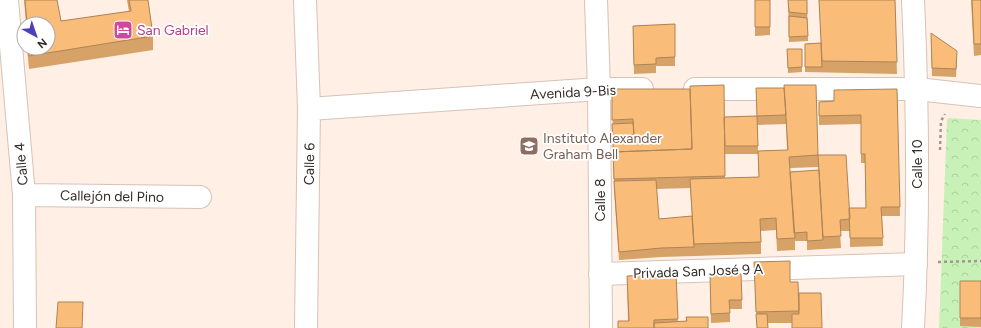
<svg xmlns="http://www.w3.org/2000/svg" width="981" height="328" font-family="Figtree,sans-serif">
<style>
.park{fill:url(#park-crowns)}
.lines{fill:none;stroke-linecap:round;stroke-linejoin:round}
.minor-casing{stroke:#d6c3b6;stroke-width:24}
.major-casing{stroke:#d6c3b6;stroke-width:24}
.path{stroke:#a2968e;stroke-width:2.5;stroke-dasharray:3 3;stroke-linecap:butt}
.minor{stroke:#fff;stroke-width:22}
.major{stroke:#fff;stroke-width:22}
.wall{fill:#d6a268;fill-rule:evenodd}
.building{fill:#f9bc79;stroke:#ae8455}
.labels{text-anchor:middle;stroke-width:3.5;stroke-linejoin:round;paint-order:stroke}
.hotel-label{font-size:14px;fill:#b23c85;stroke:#fff;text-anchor:start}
.street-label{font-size:14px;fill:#332b26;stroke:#fff}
.education-label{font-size:14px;fill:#785e54;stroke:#fff;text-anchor:start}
</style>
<defs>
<pattern id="park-crowns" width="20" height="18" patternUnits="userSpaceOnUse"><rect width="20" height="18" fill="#c7f1b6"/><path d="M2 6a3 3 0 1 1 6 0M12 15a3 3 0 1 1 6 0" fill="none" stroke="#abcf9c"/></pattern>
</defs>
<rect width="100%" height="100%" fill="#ffefe5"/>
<path class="park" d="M 949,118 L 981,120 L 981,328 L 939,328 L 947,120 Z"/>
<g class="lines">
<g class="minor-casing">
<path id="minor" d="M 7,0 L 24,195 L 25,328
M 305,0 L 309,109 L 306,328
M 695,89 L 917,89 L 981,96
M 309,109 L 599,89 L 642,89
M 24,195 L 200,197
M 600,274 L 916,264"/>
</g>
<g class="major-casing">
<path id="major" d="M 596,0 L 599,89 L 601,328
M 913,0 C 918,109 919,219 913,328"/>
</g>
<path class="path" d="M 940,150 L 941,121 L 945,114
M 938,262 L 981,261"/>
<use href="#minor" class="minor"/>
<use href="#major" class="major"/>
</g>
<path class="wall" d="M 24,0 L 57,0 L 61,21 L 129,12 L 127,0 L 148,0 L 153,36 L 153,50 L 29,69 L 27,48 L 48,48 L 48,24 L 26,24 Z
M 755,0 L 770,27 L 770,35 L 755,36 Z
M 788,0 L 807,0 L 808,41 L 789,42 Z
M 819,0 L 895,0 L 897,74 L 805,72 L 805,44 L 821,43 Z
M 971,0 L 981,0 L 981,55 L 974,56 Z
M 675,24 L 675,66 L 656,66 L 656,73 L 634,74 L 633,26 Z
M 931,33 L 957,60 L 956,77 L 932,76 Z
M 787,49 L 802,49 L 802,72 L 788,73 Z
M 756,88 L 784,88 L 818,155 L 849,208 L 866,208 L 865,163 L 861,163 L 861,124 L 819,125 L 819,102 L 834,101 L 897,89 L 900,216 L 882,216 L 883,246 L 850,247 L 850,231 L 840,231 L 841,248 L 807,250 L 807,241 L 795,241 L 795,250 L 777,251 L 776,230 L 761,231 L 761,254 L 661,257 L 619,260 L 614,190 L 612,89 L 724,117 L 757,116 ZM 786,124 L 787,150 L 758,151 L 757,125 ZM 725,154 L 758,154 L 759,177 L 725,178 ZM 818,167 L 819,170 L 790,172 L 790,168 ZM 690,188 L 692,216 L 659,219 L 656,189 Z
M 754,262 L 790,282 L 822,328 L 792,328 L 792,323 L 768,323 L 768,328 L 757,328 Z
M 676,274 L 678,322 L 686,321 L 686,317 L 708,328 L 628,321 L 627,276 Z
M 741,274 L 742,309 L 730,309 L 730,322 L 711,323 L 710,284 Z
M 960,281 L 981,281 L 981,327 L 960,326 Z"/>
<path class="building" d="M 25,0 L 57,0 L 61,21 L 131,11 L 129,0 L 148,0 L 153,36 L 29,56 L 28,48 L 48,48 L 48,24 L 27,24 Z
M 755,0 L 770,0 L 770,27 L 755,27 Z
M 788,0 L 807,0 L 807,14 L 789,12 Z
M 819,0 L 895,0 L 897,62 L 822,61 Z
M 972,0 L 981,0 L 981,44 L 974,44 Z
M 789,16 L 807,18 L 808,36 L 789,37 Z
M 675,24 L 675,57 L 656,58 L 656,64 L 634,65 L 633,26 Z
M 931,33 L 957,51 L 956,69 L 932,68 Z
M 821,43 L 822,67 L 805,67 L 805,44 Z
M 787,49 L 802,49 L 802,67 L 788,68 Z
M 724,85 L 725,176 L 614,179 L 613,152 L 692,149 L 690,86 Z
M 784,85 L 816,85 L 818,155 L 789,157 L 795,238 L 777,239 L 776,218 L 760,219 L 761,242 L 694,244 L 690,179 L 759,177 L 758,151 L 788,150 Z
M 756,88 L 784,88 L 786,115 L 757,116 Z
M 612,89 L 690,89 L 692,149 L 613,152 L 613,154 L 613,136 L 634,135 L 633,119 L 612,120 Z
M 897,89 L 900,207 L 881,207 L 883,238 L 850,238 L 849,208 L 866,208 L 865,154 L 861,154 L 861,115 L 819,116 L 819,102 L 834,101 L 834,90 Z
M 757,116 L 758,146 L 725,146 L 724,117 Z
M 633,123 L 634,135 L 613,136 L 613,140 L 612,124 Z
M 818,155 L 846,155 L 850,219 L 840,220 L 841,236 L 823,237 Z
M 819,170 L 823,240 L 807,241 L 807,232 L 794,233 L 790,172 Z
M 656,180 L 659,219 L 692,216 L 694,247 L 661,248 L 619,252 L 614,181 Z
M 790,261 L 790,282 L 798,282 L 799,311 L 756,312 L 754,262 Z
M 676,274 L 678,319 L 654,320 L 654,328 L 618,328 L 618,321 L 629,321 L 627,276 Z
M 741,274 L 742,300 L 729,300 L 730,313 L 711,314 L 710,275 Z
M 960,281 L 981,281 L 981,318 L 960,318 Z
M 799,293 L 821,293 L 822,328 L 792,328 L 792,314 L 799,314 Z
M 58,302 L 83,302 L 82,328 L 56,328 Z
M 756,314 L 767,314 L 768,328 L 757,328 Z
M 686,317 L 708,317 L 708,328 L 654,328 L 654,323 L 687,321 Z"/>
<defs>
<g id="hotel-square" transform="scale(1)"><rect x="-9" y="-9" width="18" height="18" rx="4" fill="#d1479c" stroke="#fff"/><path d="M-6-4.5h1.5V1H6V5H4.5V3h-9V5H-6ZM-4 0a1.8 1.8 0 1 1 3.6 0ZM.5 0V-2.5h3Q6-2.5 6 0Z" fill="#fff"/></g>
<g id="school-square" transform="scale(1)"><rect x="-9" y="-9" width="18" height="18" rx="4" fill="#8d6e63" stroke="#fff"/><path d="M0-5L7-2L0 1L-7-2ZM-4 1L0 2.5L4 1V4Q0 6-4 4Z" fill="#fff"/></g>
</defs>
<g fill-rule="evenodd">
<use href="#hotel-square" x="123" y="30"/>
<use href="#school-square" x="529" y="146"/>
</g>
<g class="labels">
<g class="hotel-label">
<text x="137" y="35">San Gabriel</text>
</g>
<g class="street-label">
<text transform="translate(573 92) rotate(-3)" y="5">Avenida 9-Bis</text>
<text transform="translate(21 164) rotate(-95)" y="5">Calle 4</text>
<text transform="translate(309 164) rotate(-89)" y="5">Calle 6</text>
<text transform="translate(917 164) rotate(-90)" y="5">Calle 10</text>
<text transform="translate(112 196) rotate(1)" y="5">Callejón del Pino</text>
<text transform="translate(600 200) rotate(-90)" y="5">Calle 8</text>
<text transform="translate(698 271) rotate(-2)" y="5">Privada San José 9 A</text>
</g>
<g class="education-label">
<text x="543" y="143">Instituto Alexander<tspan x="543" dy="16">Graham Bell</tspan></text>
</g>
</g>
<g transform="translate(36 36) rotate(140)"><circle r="19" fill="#ffffff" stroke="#adaaa8"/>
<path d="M0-3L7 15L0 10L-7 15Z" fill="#4a41b8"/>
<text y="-6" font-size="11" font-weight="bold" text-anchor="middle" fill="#332b26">N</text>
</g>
</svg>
